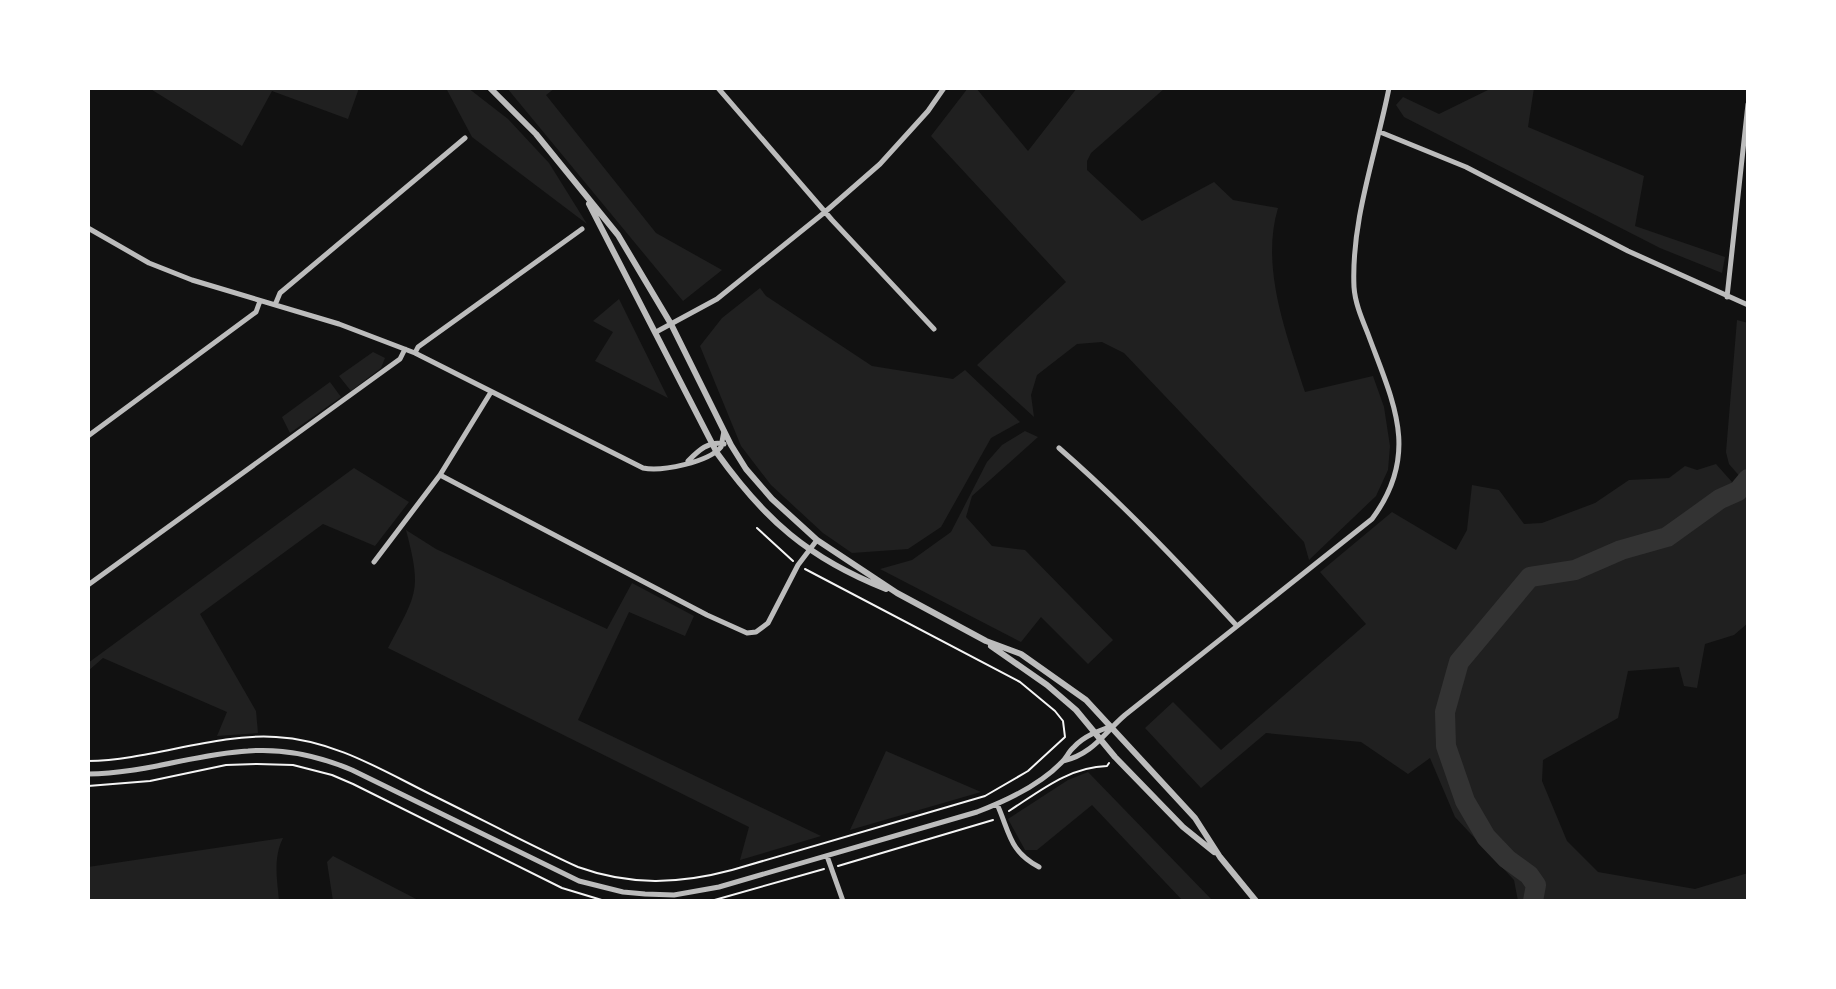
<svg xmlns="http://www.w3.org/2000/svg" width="1836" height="989" font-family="'Fira Sans',sans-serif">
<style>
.green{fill:#202020}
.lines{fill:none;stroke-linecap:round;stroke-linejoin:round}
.river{stroke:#333;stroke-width:20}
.path{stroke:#f5f5f5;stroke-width:2}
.minor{stroke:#bcbcbc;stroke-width:5}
.tertiary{stroke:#bcbcbc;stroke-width:6}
</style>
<rect width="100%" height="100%" fill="#111"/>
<path class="green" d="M 149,88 L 359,88 L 348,119 L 272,91 L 242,146 Z
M 446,88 L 468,88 L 508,119 L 549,163 L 587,224 L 472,137 Z
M 507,88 L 555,88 L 546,95 L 656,233 L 722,270 L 683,301 Z
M 968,88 L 976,88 L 1028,151 L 1077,88 L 1165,88 L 1091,153 L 1087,161 L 1087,170 L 1142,221 L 1214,182 L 1233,200 L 1278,208 C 1260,268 1287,335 1305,392 L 1373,376 L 1384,407 L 1390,446 L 1388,470 L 1376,496 L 1309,560 L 1304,542 L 1124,353 L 1102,342 L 1077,344 L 1037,375 L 1031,395 L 1034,417 L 977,365 L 1066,282 L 931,136 Z
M 1492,88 L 1534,88 L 1528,127 L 1644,176 L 1635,226 L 1725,257 L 1722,273 L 1660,248 L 1404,117 L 1396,105 L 1403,97 L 1439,114 Z
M 760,288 L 766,296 L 872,366 L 953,379 L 965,370 L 1020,422 L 991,438 L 941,527 L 908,549 L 852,553 L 823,533 L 771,485 L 741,446 L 700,346 L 722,318 Z
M 619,299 L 668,398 L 595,361 L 613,332 L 593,321 Z
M 1737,320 L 1748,323 L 1748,486 L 1729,464 L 1726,452 Z
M 373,352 L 385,358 L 381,368 L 351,391 L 339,376 Z
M 330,382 L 341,397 L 290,433 L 282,417 Z
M 1025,431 L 1038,437 L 972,496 L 966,517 L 992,546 L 1025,550 L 1113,640 L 1088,664 L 1041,617 L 1021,642 L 880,569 L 912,560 L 951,532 L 987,462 L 1002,445 Z
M 1716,464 L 1748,500 L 1748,623 L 1734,635 L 1705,644 L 1697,688 L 1684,686 L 1679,667 L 1628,671 L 1618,718 L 1543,760 L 1542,781 L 1567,841 L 1598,872 L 1695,889 L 1748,873 L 1748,901 L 1518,901 L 1514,880 L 1455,817 L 1430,758 L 1408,774 L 1361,742 L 1266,733 L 1201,788 L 1145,728 L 1173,702 L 1221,750 L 1366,624 L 1320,572 L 1392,512 L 1456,550 L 1467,530 L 1472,485 L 1499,490 L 1524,524 L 1542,523 L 1595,503 L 1629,480 L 1669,478 L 1685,466 L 1697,470 Z
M 354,468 L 409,502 L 375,546 L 323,524 L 200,614 L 256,711 L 258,733 L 217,736 L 227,712 L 103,658 L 88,671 L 88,663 Z
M 406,530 L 436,549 L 607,629 L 632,583 L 694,616 L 685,636 L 629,612 L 578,720 L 821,836 L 740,860 L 749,827 L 388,648 C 417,593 422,591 406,530 Z
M 886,751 L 981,792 L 850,830 Z
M 1088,772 L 1213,901 L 1183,901 L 1092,805 L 1037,850 L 1025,850 L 1008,819 L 1068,780 Z
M 283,838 C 273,858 277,879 279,901 L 88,901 L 88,867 Z
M 333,856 L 420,901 L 333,901 L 327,862 Z"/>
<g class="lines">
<path class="river" d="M 1533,901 L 1536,885 L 1529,875 L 1507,859 L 1486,837 L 1465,801 L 1446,746 L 1445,712 L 1459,662 L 1530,577 L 1575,570 L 1621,550 L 1667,537 L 1720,499 L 1738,491 L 1748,479"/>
<path class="path" d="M 757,528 L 793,561
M 88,761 C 151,760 215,733 276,737 C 333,740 380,769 430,794 C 479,818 528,844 578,867 C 630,886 680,884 732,870 L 985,796 L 1028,771 L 1065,737 L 1063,721 L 1055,711 L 1020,682 L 805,569
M 88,786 L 150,781 L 226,765 L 257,764 L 293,765 L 332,775 L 353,784 L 562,888 L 605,901
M 1009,811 C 1040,791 1069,767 1107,766 L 1109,763
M 838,866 L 993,820
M 711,901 L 824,869"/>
<path class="minor" d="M 718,88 L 832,220 L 934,329
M 1380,132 L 1466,167 L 1628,251 L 1748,305
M 88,228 L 149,263 L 192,280 L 339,324 L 415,353 L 643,468 C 661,472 709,462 721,447 L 724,431
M 1727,297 L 1748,104
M 275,305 L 280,293 L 465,138
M 656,332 L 717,299 L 825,212 L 880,164 L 928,111 L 944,88
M 415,353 L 418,347 L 582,229
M 88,436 L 256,312 L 260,301
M 1059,448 C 1122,503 1180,564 1237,626
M 688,461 C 698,451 709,440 724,444
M 440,475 L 707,615 L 747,633 L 756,632 L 768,623 L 798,565 L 817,540
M 374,562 L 440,475 L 491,392
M 88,585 L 400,359 L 405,349
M 1063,761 C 1093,754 1104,733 1125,715 L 1372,519 C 1421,453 1393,402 1368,334 C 1362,319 1355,303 1354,287 C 1351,220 1376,154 1389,88
M 88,774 C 143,774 194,754 248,751 C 285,748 319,756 352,770 L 579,881 L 623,892 L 645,894 L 674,895 L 719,887 L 977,812 C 1006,801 1040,785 1062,762 C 1067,757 1069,751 1074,747 C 1084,736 1098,731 1112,726
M 997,804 C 1010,833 1009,851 1039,867
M 827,856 L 843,901"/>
<path class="tertiary" d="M 490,88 L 536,134 L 618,235 L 671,324 L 731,445 L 746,469 L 772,499 L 817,540 L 897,593 L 986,641 L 1021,654 L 1086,700 L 1195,818 L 1220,857 L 1256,901
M 589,204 L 717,453 C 765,520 808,558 886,589
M 991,646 L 1047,685 L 1076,710 L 1115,757 L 1183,827 L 1214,852"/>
</g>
<rect width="1836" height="989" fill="none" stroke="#ffffff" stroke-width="180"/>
</svg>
